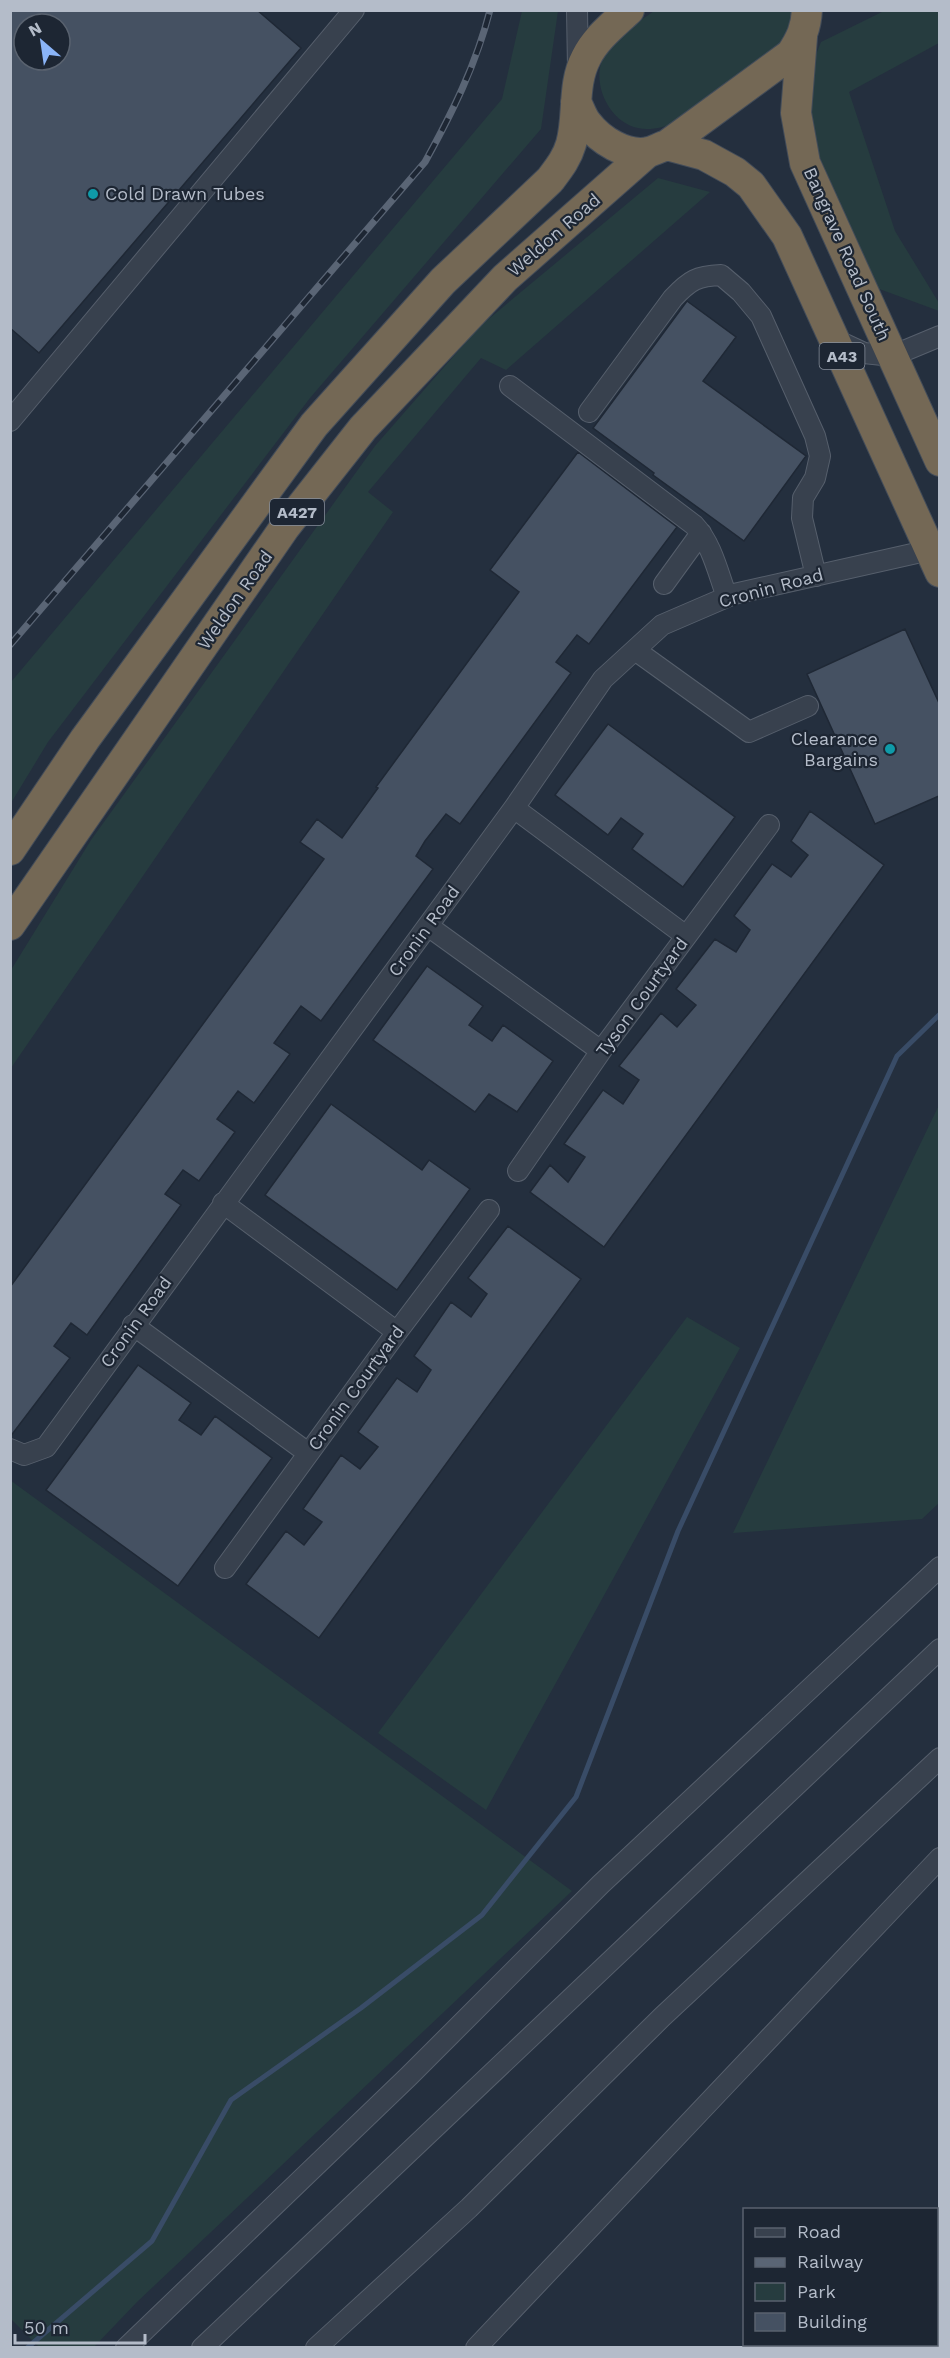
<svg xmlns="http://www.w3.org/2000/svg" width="950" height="2358" font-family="'Work Sans',sans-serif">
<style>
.green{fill:#263c3f}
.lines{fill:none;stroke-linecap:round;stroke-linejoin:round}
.stream{stroke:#394c67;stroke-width:5}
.building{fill:#455162;stroke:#1f2835;stroke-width:1.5;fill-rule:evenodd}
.minor-casing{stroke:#565f6c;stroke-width:22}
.highway-casing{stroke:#434c59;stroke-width:32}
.minor{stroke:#38414e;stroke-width:20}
.highway{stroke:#746855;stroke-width:30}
.rail-casing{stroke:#5a6575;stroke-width:7}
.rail{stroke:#1d2633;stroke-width:4.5;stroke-dasharray:14;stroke-linecap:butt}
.culture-dot{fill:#0f9aa8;stroke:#1d2633;stroke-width:2}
.labels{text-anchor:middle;stroke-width:4.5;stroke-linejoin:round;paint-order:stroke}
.shield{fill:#1d2633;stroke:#878f9c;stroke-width:1.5}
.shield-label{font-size:16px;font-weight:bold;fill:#b4bcc9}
.poi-label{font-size:18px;fill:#b4bcc9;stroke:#1d2633;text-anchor:start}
.street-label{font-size:18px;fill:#b4bcc9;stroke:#1d2633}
</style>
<rect width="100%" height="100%" fill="#242f3e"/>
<path class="green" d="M 522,11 L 558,11 L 541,129 L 310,398 L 48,742 L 11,803 L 11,682 L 502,99 Z
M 654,11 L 793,11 L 786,39 L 675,123 C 664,127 650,131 638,128 C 610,123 591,84 603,58 C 613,38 637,23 654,11 Z
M 884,11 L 939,11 L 939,43 L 849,92 L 895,231 L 939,303 L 939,311 L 874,287 L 815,146 L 808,74 L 821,42 Z
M 658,178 L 710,192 L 506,370 L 481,358 L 368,492 L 393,512 L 11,1068 L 11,970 L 91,840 L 375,446 L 479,327 Z
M 939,1105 L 939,1503 L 922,1519 L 733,1533 Z
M 687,1317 L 740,1348 L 486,1810 L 378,1733 Z
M 10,1480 L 572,1891 L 137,2302 L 94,2347 L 39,2347 L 11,2319 Z"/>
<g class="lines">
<path class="stream" d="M 27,2348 L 152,2241 L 231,2100 L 361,2008 L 482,1915 L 576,1797 L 678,1531 L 897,1056 L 940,1014"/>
</g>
<path class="building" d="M 10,10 L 257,10 L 301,48 L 39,353 L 10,328 ZM 24,24 L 60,24 L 60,60 L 24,60 Z
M 687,301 L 736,337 L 703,381 L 806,456 L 744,541 L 653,475 L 654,473 L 593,428 Z
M 578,452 L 677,527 L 589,644 L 577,635 L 556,662 L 571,673 L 460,824 L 446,814 L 425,841 L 416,856 L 433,869 L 321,1021 L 301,1006 L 274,1043 L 290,1054 L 254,1103 L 238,1091 L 217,1119 L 235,1132 L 199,1181 L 183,1170 L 165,1194 L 181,1205 L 87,1335 L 71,1323 L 54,1346 L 70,1358 L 10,1437 L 10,1287 L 324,859 L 300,842 L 317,819 L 342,838 L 378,788 L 376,787 L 519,592 L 490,570 Z
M 905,629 L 939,703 L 939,796 L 875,824 L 807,674 Z
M 608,724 L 735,817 L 683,887 L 632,849 L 643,834 L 621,818 L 608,835 L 555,795 Z
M 810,811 L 884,865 L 604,1247 L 530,1192 L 550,1165 L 568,1182 L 585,1157 L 564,1144 L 603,1090 L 623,1104 L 639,1080 L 619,1066 L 661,1013 L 677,1027 L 696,1005 L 676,989 L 715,939 L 736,952 L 750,930 L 734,916 L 772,864 L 791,877 L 808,855 L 791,841 Z
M 427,966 L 483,1006 L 469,1025 L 492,1041 L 503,1025 L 553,1061 L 517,1112 L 489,1094 L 475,1112 L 373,1040 Z
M 331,1104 L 422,1170 L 429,1160 L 470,1189 L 397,1290 L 265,1195 Z
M 508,1226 L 581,1279 L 319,1638 L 246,1584 L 286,1531 L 304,1545 L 322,1522 L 303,1509 L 341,1455 L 360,1469 L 378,1447 L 358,1432 L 397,1378 L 417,1392 L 431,1370 L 414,1356 L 451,1302 L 471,1317 L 487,1294 L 468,1278 Z
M 138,1365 L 191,1403 L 179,1420 L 201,1435 L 215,1416 L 272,1458 L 178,1586 L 46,1490 Z"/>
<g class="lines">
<g class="minor-casing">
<path id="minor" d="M 577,10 L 578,68
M 834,339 L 864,353 L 892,356 L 940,336
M 510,386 L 694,525 C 712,544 718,573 727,597
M 589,412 L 673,298 C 690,280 697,276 721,275 L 741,292 L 761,316 L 815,436 L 820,456 L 815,478 L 803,498 L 802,518 L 816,576
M 10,421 L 354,10
M 664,584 L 701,533
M 635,650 L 749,732 L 808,706
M 514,808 L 686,936
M 428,926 L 601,1051
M 518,1171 L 601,1051 L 769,825
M 223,1203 L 397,1332
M 133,1325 L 308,1453
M 10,1449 L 24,1455 L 46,1447 L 514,808 L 603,679 L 662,625 L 734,594 L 930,550 L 939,545
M 225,1568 L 397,1332 L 489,1210
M 936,2249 L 940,2246
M 126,2348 L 409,2076 L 601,1884 L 940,1567
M 202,2348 L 940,1649
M 316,2348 L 469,2208 L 662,2017 L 940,1758
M 476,2348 L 940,1858
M 833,2348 L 836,2344"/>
</g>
<g class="highway-casing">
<path id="highway" d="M 802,37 L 796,113 L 805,163 L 940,461
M 576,102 C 580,109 582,117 587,123 C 600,140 626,157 649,152 C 655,150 661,147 667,145 L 791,54 C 801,39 806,28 807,10
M 667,145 L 704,155 L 735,172 L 751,185 L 787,236 L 940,572
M 10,850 L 85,739 L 314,425 L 443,281 L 550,180 C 559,168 567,158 571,144 C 579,116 572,85 586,58 C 595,39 613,25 629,10
M 10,925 L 285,527 L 363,428 L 505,278 L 648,152"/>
</g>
<use href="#minor" class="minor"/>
<use href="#highway" class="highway"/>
<g class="rail-casing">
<path id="rail" d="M 10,645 L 425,162 C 452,113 476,65 490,10"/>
</g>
<use href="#rail" class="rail"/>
</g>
<g class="culture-dot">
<circle cx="93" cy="194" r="6"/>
<circle cx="890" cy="749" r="6"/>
</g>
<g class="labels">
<g class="shield">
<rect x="819.5" y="343" width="45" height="26" rx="4.5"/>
<rect x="270" y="499" width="54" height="26" rx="4.5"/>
</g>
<g class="shield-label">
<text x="842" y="362">A43</text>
<text x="297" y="518">A427</text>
</g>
<g class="poi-label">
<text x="105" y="200">Cold Drawn Tubes</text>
<text x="878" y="745" text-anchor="end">Clearance<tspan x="878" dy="21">Bargains</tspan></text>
</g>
<g class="street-label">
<text transform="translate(554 235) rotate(-41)" y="6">Weldon Road</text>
<text transform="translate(847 254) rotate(66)" y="6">Bangrave Road South</text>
<text transform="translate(771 588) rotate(-15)" y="6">Cronin Road</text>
<text transform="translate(235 600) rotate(-55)" y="6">Weldon Road</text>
<text transform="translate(424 931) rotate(-54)" y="6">Cronin Road</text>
<text transform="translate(642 997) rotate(-54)" y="6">Tyson Courtyard</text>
<text transform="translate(136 1322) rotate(-54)" y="6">Cronin Road</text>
<text transform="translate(356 1388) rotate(-54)" y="6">Cronin Courtyard</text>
</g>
</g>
<rect width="950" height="2358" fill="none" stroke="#b4bcc9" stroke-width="24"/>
<rect x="743" y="2208" width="195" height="138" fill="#1d2633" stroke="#59626f" stroke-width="1.5"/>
<rect x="755" y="2228" width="30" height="9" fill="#38414e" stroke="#59626f" stroke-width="1.5"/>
<text x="797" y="2238" font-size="18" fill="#b4bcc9">Road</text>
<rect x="755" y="2258" width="30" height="9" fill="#5a6575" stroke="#59626f" stroke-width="1.5"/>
<text x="797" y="2268" font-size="18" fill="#b4bcc9">Railway</text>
<rect x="755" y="2283" width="30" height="18" fill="#263c3f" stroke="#59626f" stroke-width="1.5"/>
<text x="797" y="2298" font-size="18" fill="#b4bcc9">Park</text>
<rect x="755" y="2313" width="30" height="18" fill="#455162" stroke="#59626f" stroke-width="1.5"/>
<text x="797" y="2328" font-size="18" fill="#b4bcc9">Building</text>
<g transform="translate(42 42) rotate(331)"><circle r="28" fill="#1d2633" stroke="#59626f" stroke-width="1.5"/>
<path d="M0-4.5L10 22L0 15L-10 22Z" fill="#8ab4f8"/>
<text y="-9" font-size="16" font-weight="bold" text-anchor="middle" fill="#b4bcc9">N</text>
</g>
<path d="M15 2334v9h130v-9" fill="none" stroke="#b4bcc9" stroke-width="3"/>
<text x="24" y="2334" font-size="18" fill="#b4bcc9" stroke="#1d2633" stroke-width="4.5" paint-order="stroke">50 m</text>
</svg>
